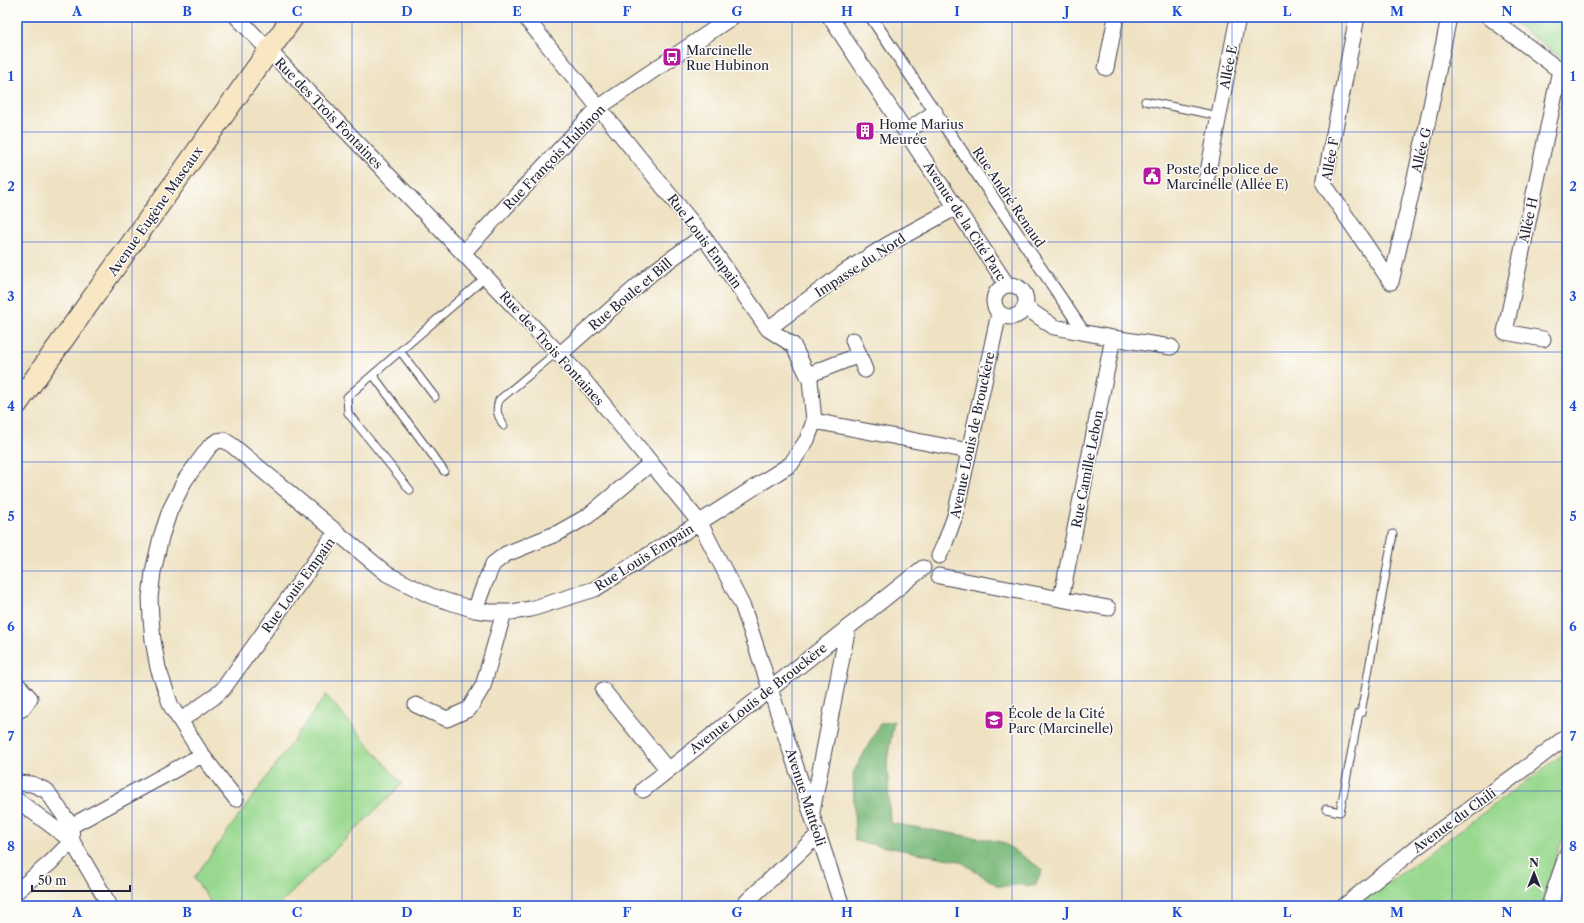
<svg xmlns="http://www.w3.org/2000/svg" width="1584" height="923" font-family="'Libre Caslon Text',serif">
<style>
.green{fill:#99d98f;stroke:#5e7e65}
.forest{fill:#7ab97a;stroke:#4e6e5a}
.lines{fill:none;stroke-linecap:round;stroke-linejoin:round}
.service-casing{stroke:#413f4f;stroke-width:9}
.pedestrian-casing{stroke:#413f4f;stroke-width:13}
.minor-casing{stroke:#413f4f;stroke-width:17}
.secondary-casing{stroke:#413f4f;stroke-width:23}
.service{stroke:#fff;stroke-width:7}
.pedestrian{stroke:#fff;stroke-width:11}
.minor{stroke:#fff;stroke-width:15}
.secondary{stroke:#f9e7c3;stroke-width:21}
.grid{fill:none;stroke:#1d4ed8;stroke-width:1;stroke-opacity:0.55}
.labels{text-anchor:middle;stroke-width:3;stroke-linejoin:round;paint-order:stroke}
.poi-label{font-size:13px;fill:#22223b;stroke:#fdfcf7;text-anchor:start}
.street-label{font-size:13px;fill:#22223b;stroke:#fdfcf7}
.neatline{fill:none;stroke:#1d4ed8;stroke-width:1.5}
.grid-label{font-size:13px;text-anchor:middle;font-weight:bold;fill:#1d4ed8}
</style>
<rect width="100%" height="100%" fill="#fdfcf7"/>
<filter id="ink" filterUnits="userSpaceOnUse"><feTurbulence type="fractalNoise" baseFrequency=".025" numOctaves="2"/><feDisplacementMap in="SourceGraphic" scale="8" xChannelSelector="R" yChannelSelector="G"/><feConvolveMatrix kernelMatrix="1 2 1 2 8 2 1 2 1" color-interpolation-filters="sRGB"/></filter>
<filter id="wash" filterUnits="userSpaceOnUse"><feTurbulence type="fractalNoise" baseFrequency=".012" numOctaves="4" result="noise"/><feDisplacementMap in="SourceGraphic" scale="16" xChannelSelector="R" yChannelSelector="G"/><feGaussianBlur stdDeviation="0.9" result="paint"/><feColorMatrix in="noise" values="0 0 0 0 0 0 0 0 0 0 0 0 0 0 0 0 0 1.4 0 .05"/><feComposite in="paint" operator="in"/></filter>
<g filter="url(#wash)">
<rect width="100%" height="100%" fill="#efe2c3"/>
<path class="green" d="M 1507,17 L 1567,17 L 1567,62 Z
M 326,695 L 402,784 L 278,906 L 213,906 L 194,878 Z
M 1562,755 L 1563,757 L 1567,755 L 1567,824 L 1541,906 L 1357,906 Z"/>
<path class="forest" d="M 894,721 L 887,761 L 890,823 L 1002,842 L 1043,870 L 1035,885 L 998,886 L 960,861 L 855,841 L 853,773 L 880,724 Z"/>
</g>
<g filter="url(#ink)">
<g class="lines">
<g class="service-casing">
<path id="service" d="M 1145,101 L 1219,116
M 400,351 L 435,397
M 373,375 L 444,471
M 504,426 C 498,416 495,411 499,400 L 557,352
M 410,490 L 348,413 L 347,397 L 486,277
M 1361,713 L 1393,534
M 1326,809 L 1340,812 L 1359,713"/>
</g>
<g class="pedestrian-casing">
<path id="pedestrian" d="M 871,17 L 1084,332"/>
</g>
<g class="minor-casing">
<path id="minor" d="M 237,17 L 463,253 L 582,378 L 700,523 L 743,607 L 842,906
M 830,17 L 1007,285
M 1357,17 L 1324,184 L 1391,282
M 1489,17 L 1567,76
M 1106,68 L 1116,17
M 906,132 L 935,112
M 1206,182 L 1238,17
M 463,253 L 598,108 L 732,17
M 1391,282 L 1427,125 L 1449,17
M994 301a16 16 0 1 1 32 0a16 16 0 1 1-32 0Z
M 1025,307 L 1054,327 L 1113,338 L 1171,347
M 768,329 L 846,271 L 887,245 L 955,208
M 1543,339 L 1505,332 L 1560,70
M 853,340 L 865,370
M 559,355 L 653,272 L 703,236
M 808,375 L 859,355
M 814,421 L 969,451
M 939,556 L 945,543 L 955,516 L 999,313
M 939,576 L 1108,608
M 1061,599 L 1113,338
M 475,610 L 484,585 L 493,564 L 506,554 L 558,533 L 588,516 L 651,463
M 17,684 L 30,698 L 22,709 L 17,711
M 603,690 L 668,770
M 416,705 L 447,719 L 469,709 L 483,686 L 504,612
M 181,720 L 214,697 L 223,689 L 336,532
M 17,783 L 32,784 L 47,791 L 71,826 L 72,841 L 50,863 L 17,891
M 643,790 L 923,568
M 236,799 L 202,755 L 171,706 L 158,668 L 153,640 L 151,618 L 150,598 L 153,572 L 161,537 L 170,510 L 185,480 L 210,446 L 217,441 L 224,440 L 233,446 L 387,574 L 431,596 L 475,610 L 490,612 L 511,612 L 531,609 L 595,589 L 791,464 L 807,440 L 814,421 L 810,380 L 793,345 L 768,329 L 703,236 L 525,17
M 17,800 L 72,841 L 110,906
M 812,812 L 848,627
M 71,826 L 202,755
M 742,906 L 818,835
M 1344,906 L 1417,847 L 1536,760 L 1567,736
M 1549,906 L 1567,854"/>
</g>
<g class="secondary-casing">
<path id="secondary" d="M 17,404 L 293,17"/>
</g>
<use href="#service" class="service"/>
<use href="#pedestrian" class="pedestrian"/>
<use href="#minor" class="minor"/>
<use href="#secondary" class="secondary"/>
</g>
</g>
<path class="grid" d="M 132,17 L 132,906M 242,17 L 242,906M 352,17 L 352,906M 462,17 L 462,906M 572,17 L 572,906M 682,17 L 682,906M 792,17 L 792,906M 902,17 L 902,906M 1012,17 L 1012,906M 1122,17 L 1122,906M 1232,17 L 1232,906M 1342,17 L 1342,906M 1452,17 L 1452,906M 17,132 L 1567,132M 17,242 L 1567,242M 17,352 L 1567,352M 17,462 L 1567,462M 17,571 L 1567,571M 17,681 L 1567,681M 17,791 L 1567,791"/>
<defs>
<g id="bus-square" transform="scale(1)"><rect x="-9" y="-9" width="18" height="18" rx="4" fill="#b5179e" stroke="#fdfcf7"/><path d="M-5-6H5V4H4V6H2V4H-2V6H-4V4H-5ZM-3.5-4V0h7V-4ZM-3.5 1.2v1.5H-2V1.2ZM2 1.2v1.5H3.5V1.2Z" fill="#fff"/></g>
<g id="building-square" transform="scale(1)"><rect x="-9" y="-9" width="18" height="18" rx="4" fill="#b5179e" stroke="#fdfcf7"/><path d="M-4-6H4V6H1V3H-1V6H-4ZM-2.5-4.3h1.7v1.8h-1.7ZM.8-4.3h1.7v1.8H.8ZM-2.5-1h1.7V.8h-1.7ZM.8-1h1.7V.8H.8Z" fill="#fff"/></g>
<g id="civic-square" transform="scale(1)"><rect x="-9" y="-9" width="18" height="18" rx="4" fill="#b5179e" stroke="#fdfcf7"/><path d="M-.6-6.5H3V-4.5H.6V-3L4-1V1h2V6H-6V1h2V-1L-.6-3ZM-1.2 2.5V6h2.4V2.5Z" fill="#fff"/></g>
<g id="school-square" transform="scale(1)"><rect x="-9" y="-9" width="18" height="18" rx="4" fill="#b5179e" stroke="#fdfcf7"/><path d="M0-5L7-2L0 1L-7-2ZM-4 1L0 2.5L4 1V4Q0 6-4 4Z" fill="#fff"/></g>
</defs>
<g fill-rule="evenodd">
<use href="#bus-square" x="672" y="57"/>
<use href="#building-square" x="865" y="131"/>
<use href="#civic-square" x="1152" y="176"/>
<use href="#school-square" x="994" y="720"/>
</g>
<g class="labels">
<g class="poi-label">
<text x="686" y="55">Marcinelle<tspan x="686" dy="15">Rue Hubinon</tspan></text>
<text x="879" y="129">Home Marius<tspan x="879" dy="15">Meurée</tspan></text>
<text x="1166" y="174">Poste de police de<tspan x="1166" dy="15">Marcinelle (Allée E)</tspan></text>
<text x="1008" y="718">École de la Cité<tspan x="1008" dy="15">Parc (Marcinelle)</tspan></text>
</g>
<g class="street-label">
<text transform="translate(1228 67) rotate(-79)" y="5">Allée E</text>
<text transform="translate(329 113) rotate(46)" y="5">Rue des Trois Fontaines</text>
<text transform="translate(1421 150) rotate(-76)" y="5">Allée G</text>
<text transform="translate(554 157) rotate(-46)" y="5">Rue François Hubinon</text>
<text transform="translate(1330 159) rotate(-80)" y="5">Allée F</text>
<text transform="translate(1009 197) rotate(56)" y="5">Rue André Renaud</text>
<text transform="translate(155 211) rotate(-55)" y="5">Avenue Eugène Mascaux</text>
<text transform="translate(1528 220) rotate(-78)" y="5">Allée H</text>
<text transform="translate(965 221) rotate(57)" y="5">Avenue de la Cité Parc</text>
<text transform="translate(705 241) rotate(53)" y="5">Rue Louis Empain</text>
<text transform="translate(860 265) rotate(-33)" y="5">Impasse du Nord</text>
<text transform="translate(630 294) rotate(-40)" y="5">Rue Boule et Bill</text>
<text transform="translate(552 348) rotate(48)" y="5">Rue des Trois Fontaines</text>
<text transform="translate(972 435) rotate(-78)" y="5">Avenue Louis de Brouckère</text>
<text transform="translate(1087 469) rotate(-79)" y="5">Rue Camille Lebon</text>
<text transform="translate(644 557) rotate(-32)" y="5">Rue Louis Empain</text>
<text transform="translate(298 585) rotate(-54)" y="5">Rue Louis Empain</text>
<text transform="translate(758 698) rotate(-38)" y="5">Avenue Louis de Brouckère</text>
<text transform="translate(806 797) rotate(72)" y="5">Avenue Mattéoli</text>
<text transform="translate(1454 820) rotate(-36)" y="5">Avenue du Chili</text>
</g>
</g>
<rect width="1584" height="923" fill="none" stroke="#fdfcf7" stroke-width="44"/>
<g transform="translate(1534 873)" stroke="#fdfcf7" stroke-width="3" paint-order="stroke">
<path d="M0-3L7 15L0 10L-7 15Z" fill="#22223b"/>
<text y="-6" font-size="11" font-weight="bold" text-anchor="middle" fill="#22223b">N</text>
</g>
<path d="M32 885v6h98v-6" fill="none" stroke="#22223b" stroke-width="2"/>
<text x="38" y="885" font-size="12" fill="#22223b" stroke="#fdfcf7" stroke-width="3" paint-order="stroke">50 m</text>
<rect x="22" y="22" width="1540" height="879" class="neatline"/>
<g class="grid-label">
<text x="77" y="16">A</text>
<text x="187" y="16">B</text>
<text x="297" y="16">C</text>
<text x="407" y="16">D</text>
<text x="517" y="16">E</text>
<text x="627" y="16">F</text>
<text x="737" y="16">G</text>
<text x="847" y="16">H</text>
<text x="957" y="16">I</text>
<text x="1067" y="16">J</text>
<text x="1177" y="16">K</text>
<text x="1287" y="16">L</text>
<text x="1397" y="16">M</text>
<text x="1507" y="16">N</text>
<text x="11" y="81">1</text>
<text x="1573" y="81">1</text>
<text x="11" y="191">2</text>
<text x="1573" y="191">2</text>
<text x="11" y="301">3</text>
<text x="1573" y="301">3</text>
<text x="11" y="411">4</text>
<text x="1573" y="411">4</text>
<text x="11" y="521">5</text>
<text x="1573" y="521">5</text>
<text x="11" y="631">6</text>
<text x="1573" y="631">6</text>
<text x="11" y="741">7</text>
<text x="1573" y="741">7</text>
<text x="11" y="851">8</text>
<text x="1573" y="851">8</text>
<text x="77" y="917">A</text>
<text x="187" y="917">B</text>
<text x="297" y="917">C</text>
<text x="407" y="917">D</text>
<text x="517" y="917">E</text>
<text x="627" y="917">F</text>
<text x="737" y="917">G</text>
<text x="847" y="917">H</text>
<text x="957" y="917">I</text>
<text x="1067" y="917">J</text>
<text x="1177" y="917">K</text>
<text x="1287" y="917">L</text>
<text x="1397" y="917">M</text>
<text x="1507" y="917">N</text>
</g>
</svg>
